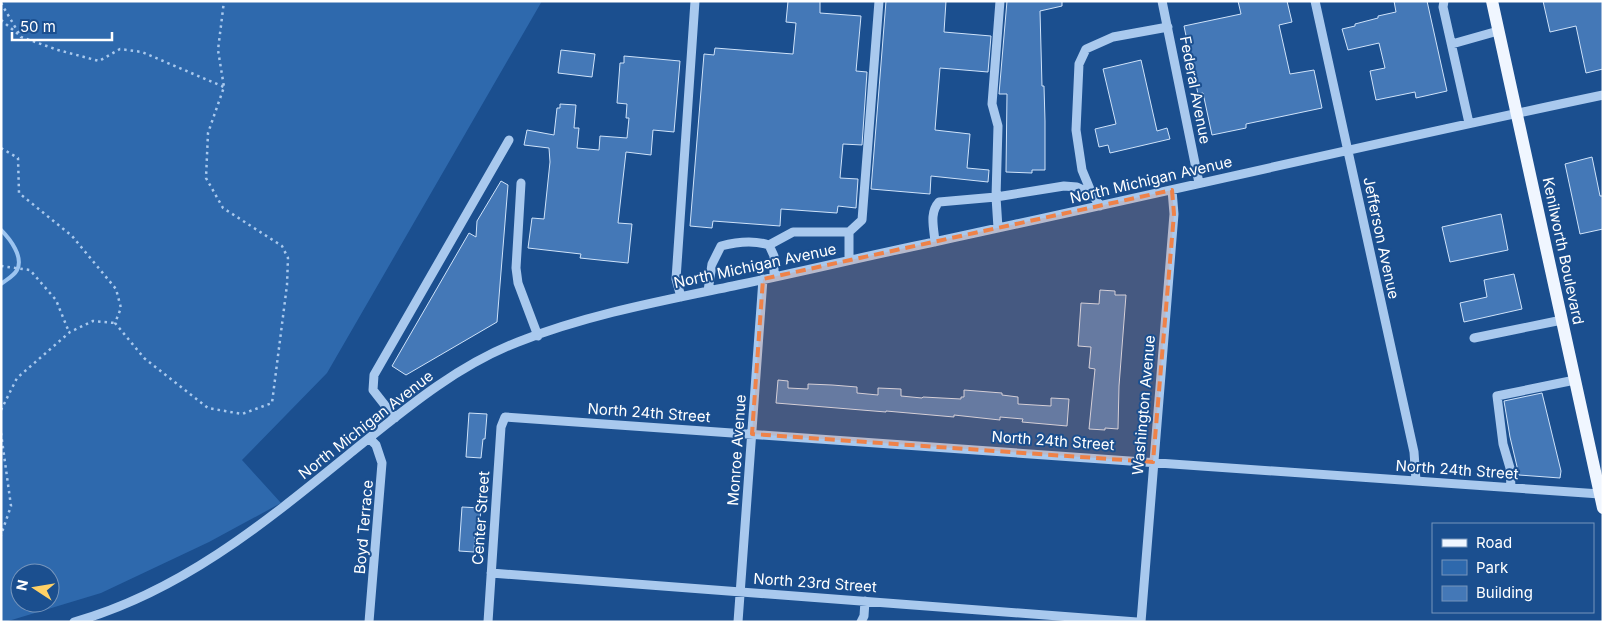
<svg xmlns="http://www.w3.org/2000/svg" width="1604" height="623" font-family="Inter,sans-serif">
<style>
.green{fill:#2e69ad;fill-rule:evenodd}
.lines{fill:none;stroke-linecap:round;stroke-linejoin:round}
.stream{stroke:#9cc4f0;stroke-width:4}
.building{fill:#4478b7;stroke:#cfe3fa}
.path{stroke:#a9c9ee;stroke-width:2.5;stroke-dasharray:2.5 4;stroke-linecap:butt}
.minor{stroke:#a9c9ee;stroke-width:9}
.major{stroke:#f0f6ff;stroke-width:12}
.marked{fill:#ee8249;fill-opacity:0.2;stroke:#ee8249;stroke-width:4;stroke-dasharray:10 6;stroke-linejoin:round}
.labels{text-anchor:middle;stroke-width:4;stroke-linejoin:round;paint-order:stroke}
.street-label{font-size:15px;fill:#fff;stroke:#1b4f8f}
</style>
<rect width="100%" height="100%" fill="#1b4f8f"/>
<path class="green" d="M 1,1 L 542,1 L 327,373 L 242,460 L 281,503 L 209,542 L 101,593 L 5,622 L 1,622 ZM 20,573 L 50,573 L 50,603 L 20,603 Z"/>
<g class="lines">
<path class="stream" d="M 1,230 C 10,239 24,257 17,270 C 14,276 6,280 1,284"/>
</g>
<path class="building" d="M 788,1 L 820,1 L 820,13 L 861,16 L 856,71 L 867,72 L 862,145 L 843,144 L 840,178 L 858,179 L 856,208 L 838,206 L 837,213 L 781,209 L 780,226 L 713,221 L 712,228 L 690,226 L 704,54 L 714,55 L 715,48 L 793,54 L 796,23 L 786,22 Z
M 886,1 L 946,1 L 944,32 L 991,36 L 988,72 L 940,68 L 935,130 L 970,134 L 967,168 L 989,170 L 988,182 L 931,176 L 930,194 L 871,189 Z
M 1007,1 L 1062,1 L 1062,6 L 1040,11 L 1042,86 L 1044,86 L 1045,121 L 1045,170 L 1032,170 L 1032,173 L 1006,172 L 1007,94 L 999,94 Z
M 1238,1 L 1287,1 L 1292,22 L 1279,25 L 1290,74 L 1314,70 L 1322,108 L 1246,124 L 1246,128 L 1212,135 L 1203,93 L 1198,94 L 1184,26 L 1241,14 Z
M 1394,1 L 1427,1 L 1447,91 L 1416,98 L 1415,92 L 1376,100 L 1370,71 L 1385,68 L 1379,43 L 1348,50 L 1342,29 L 1355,26 L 1355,24 L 1378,18 L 1378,16 L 1396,12 Z
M 1543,1 L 1603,1 L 1603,69 L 1586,73 L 1576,26 L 1550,32 Z
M 561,50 L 595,54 L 592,77 L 558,73 Z
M 624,56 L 680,61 L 674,132 L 653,130 L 651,155 L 626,152 L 618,223 L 632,224 L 628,263 L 580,258 L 581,254 L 528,248 L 532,218 L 544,219 L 550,162 L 549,148 L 524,145 L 527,130 L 554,135 L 557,108 L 560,108 L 560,104 L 576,105 L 574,128 L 579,128 L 577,148 L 599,150 L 600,136 L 627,138 L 629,118 L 626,118 L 627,104 L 617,103 L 620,63 L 624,63 Z
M 1141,60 L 1157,131 L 1167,128 L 1170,139 L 1110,153 L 1108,145 L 1099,147 L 1095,129 L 1116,124 L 1103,69 Z
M 1592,157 L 1600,196 L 1603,196 L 1603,229 L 1580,234 L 1565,164 Z
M 501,181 L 508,185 L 497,322 L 406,375 L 392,366 L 469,233 L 476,237 L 477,221 Z
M 1501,214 L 1508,250 L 1450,262 L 1442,227 Z
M 1514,274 L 1522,309 L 1464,322 L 1460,303 L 1487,297 L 1484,280 Z
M 1100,290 L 1115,291 L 1115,295 L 1126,295 L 1119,386 L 1118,429 L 1105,428 L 1105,430 L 1089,429 L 1095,369 L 1089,368 L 1091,347 L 1078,346 L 1081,303 L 1099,304 Z
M 778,380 L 788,381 L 788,388 L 808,389 L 808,384 L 832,385 L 857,387 L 857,393 L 878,395 L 878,388 L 901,389 L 901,396 L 922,398 L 923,397 L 961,399 L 961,397 L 964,397 L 964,390 L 1002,393 L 1002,395 L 1018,397 L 1018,404 L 1051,406 L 1051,398 L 1069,399 L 1067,426 L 1022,422 L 1023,419 L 1000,417 L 1000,420 L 954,415 L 954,417 L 886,411 L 886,412 L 776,403 Z
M 1542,393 L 1561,471 L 1560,478 L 1519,475 L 1510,437 L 1504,401 Z
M 469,413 L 487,414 L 485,439 L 483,439 L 481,458 L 466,457 Z
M 462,507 L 481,508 L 479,533 L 475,533 L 474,552 L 459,551 Z"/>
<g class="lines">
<path class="path" d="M 1,3 L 21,37 L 58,50 L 99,61 L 120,49 L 142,52 L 224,87
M 1,20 L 18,34
M 1,148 L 18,158 L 19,193 L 72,236 L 116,289 L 121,308 L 115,323 L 144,358 L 208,408 L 242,414 L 272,403 L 287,285 L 288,258 L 282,246 L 223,208 L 206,178 L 208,133 L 224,87 L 218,50 L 224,1
M 1,266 L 30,270 L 56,300 L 69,332
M 1,410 L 17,378 L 70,332 L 93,321 L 115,323
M 1,433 L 11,506 L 1,535"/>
<path class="minor" d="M 1162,1 L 1199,183
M 1315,1 L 1414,452 L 1416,481
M 1444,1 L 1443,7 L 1469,123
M 1452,44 L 1498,31
M 521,183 L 516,268 L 518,283 L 538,336
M 1092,194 L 1082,170 L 1076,130 L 1079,64 L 1086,49 L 1113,37 L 1168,27
M 998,228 L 996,197 L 998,126 L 992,104 L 1000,1
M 849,232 L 862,220 L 879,1
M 935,242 C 934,228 929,213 939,202 L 996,197 L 1064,186 L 1077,187 L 1092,194 L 1100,206
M 769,245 L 793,232 L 849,232 L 849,260
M 708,291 L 712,264 L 721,246 C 736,242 754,240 769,245 L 774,256 L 774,277
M 681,297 L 676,279 L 695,1
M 1474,338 L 1562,320
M 395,418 L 373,390 L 374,375 L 509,140
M 369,438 L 376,445 L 382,463 L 369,622
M 1511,487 L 1510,468 L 1503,444 L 1497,396 L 1575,380
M 491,573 L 1137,622
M 74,622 C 182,592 268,520 353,451 C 404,410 456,366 518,342 C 586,315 661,301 733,286 C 800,272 867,256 934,242 C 1157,194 1379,142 1603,95
M 488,622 L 501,427 L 505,417 L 1600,494
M 738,622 L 763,279
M 861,622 L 864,616 L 865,601
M 1141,622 L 1174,214 L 1172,190"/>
<path class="major" d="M 1492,1 L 1603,508"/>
</g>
<path class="marked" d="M 1172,190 L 1174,214 L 1153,462 L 752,434 L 763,279 Z"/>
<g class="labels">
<g class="street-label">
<text transform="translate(1195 90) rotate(79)" y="5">Federal Avenue</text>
<text transform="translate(1151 180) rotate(-13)" y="5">North Michigan Avenue</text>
<text transform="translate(1381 238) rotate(78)" y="5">Jefferson Avenue</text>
<text transform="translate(1563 251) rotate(78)" y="5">Kenilworth Boulevard</text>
<text transform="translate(755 266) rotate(-12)" y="5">North Michigan Avenue</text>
<text transform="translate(1144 405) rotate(-85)" y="5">Washington Avenue</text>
<text transform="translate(649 413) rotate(4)" y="5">North 24th Street</text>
<text transform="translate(366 425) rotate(-38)" y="5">North Michigan Avenue</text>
<text transform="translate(1053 441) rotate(4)" y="5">North 24th Street</text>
<text transform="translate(737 450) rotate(-86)" y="5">Monroe Avenue</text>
<text transform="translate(1457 470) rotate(4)" y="5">North 24th Street</text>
<text transform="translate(481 518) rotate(-86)" y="5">Center Street</text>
<text transform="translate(364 527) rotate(-85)" y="5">Boyd Terrace</text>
<text transform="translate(815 583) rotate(4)" y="5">North 23rd Street</text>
</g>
</g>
<rect width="1604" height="623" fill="none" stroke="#ffffff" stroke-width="5"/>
<rect x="1432" y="523" width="162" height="90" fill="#1b4f8f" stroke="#7695bc"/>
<rect x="1442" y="539" width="25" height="8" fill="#f0f6ff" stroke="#7695bc"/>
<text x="1476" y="548" font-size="15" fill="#ffffff">Road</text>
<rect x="1442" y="560" width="25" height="15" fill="#2e69ad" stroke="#7695bc"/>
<text x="1476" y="573" font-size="15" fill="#ffffff">Park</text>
<rect x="1442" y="586" width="25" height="15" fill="#4478b7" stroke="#7695bc"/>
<text x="1476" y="598" font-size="15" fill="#ffffff">Building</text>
<g transform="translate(35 588) rotate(282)"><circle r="24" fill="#1b4f8f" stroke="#7695bc"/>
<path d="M0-4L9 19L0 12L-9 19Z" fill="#ffd166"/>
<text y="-8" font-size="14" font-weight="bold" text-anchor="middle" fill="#ffffff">N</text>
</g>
<path d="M12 32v8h100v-8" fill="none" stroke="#ffffff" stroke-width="2.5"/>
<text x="20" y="32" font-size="15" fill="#ffffff" stroke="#1b4f8f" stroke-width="4" paint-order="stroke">50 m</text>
</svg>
